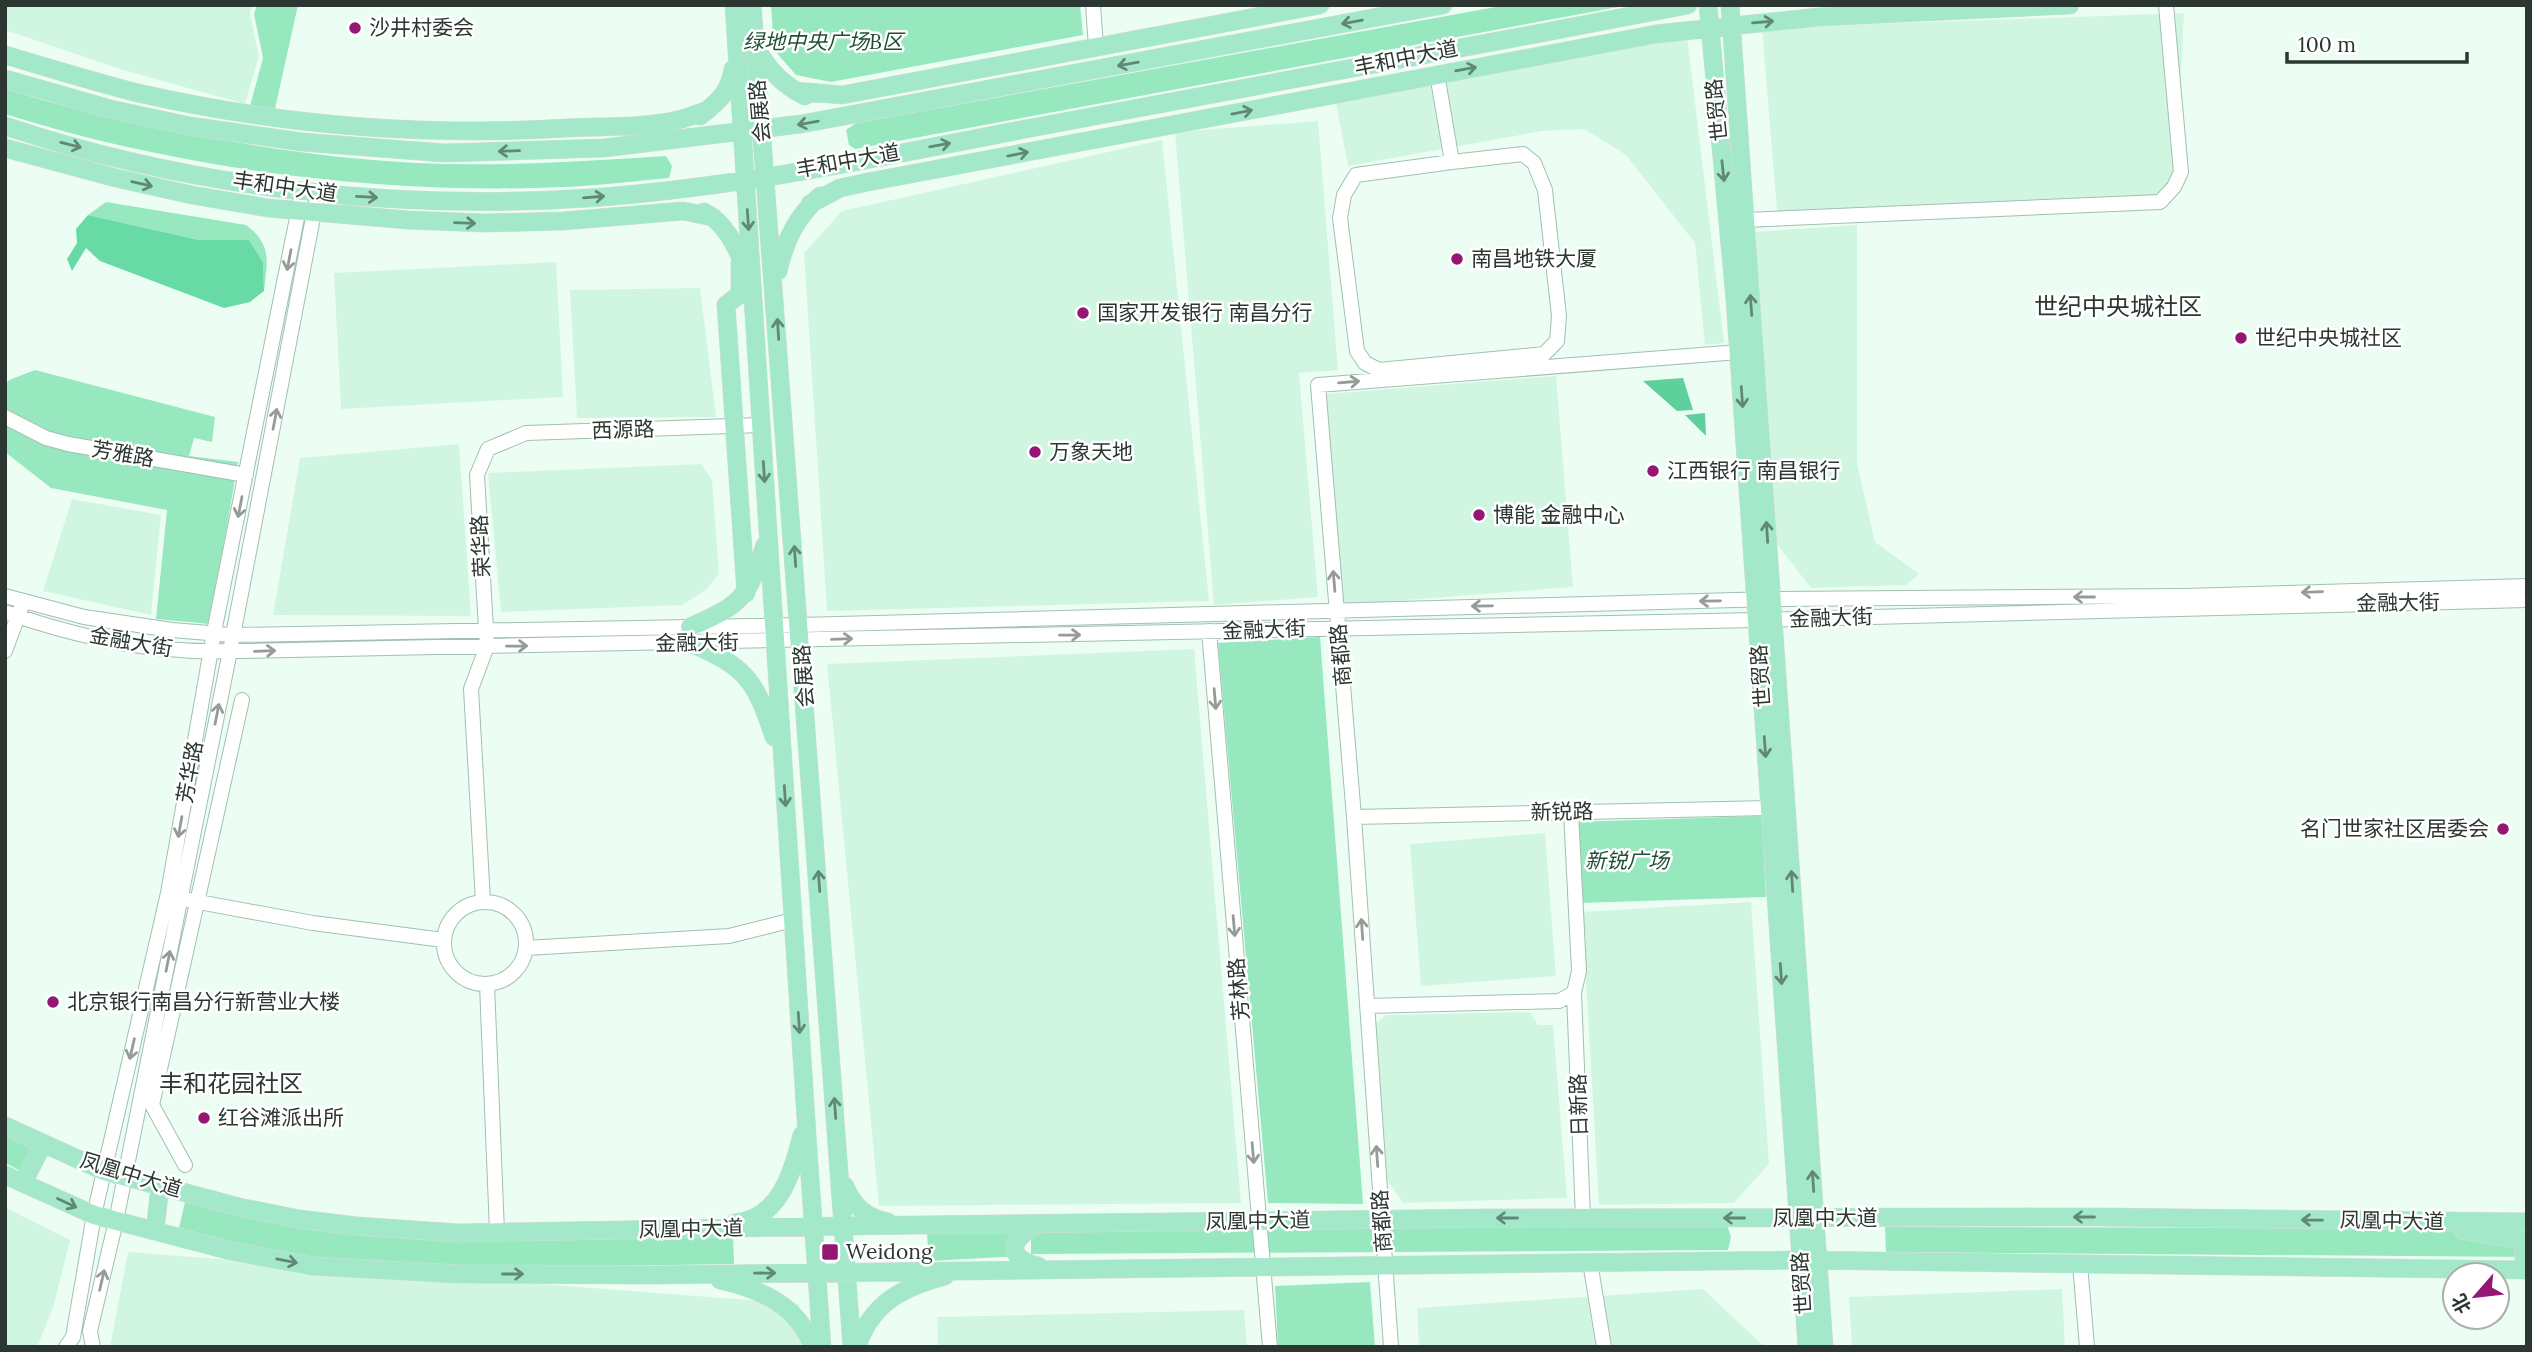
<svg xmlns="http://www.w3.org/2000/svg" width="2532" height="1352" font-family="Lora,'Noto Sans SC',serif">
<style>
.built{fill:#d0f6e1}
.green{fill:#97e8bf}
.forest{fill:#68daa5}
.water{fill:#5ed09c}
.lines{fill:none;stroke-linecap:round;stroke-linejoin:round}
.minor-casing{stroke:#a2bfaf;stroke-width:16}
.major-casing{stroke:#d9dbda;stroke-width:19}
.minor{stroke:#fff;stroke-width:14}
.major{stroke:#a3e9c9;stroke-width:18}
.oneway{stroke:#618775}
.oneway2{stroke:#959b98}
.poi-dot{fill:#931773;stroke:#fff;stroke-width:2.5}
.labels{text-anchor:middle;stroke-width:5;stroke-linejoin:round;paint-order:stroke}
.poi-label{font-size:21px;fill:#2b3730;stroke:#fff;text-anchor:start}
.park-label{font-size:21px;font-style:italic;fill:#204f39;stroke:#fff}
.street-label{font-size:21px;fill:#2b3730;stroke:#fff}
.quarter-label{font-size:24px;fill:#2b3730;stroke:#fff}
</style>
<rect width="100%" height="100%" fill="#ecfef4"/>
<path class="built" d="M 5,5 L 252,5 L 250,14 L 259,56 L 245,104 L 123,70 L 5,30 Z
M 2184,13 L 2176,170 L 2157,199 L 1777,211 L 1762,28 Z
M 1687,36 L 1724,343 L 1705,345 L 1695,243 L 1626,155 L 1584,129 L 1542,131 L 1348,166 L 1335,98 Z
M 1318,121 L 1338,370 L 1299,373 L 1318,597 L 1214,605 L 1175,132 Z
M 1162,140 L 1209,601 L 827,611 L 804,253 L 842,211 Z
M 1857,225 L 1857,463 L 1875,542 L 1919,574 L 1906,585 L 1811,588 L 1777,544 L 1753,232 Z
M 556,262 L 563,397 L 341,409 L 334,273 Z
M 700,288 L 716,417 L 577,418 L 570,290 Z
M 1556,376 L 1573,587 L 1343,605 L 1326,394 Z
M 459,444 L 471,616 L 273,615 L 300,458 Z
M 701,464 L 712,480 L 719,574 L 706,590 L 682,605 L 501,612 L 488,473 Z
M 72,499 L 161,515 L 151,615 L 43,591 Z
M 1194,649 L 1241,1203 L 879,1206 L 827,664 Z
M 1545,833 L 1556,976 L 1421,986 L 1410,844 Z
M 1751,902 L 1769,1164 L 1734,1203 L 1599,1205 L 1582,912 Z
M 1530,1012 L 1538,1025 L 1553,1025 L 1567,1198 L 1403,1203 L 1385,1177 L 1369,1030 L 1386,1015 Z
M 5,1207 L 70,1240 L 53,1308 L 37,1347 L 5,1347 Z
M 128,1252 L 799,1304 L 802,1347 L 110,1347 Z
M 1703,1289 L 1765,1347 L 1419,1347 L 1417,1308 Z
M 2062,1289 L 2065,1347 L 1852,1347 L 1849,1297 Z
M 1244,1310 L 1247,1347 L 938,1347 L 937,1317 Z"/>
<path class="green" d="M 257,5 L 298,5 L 275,109 L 250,106 L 263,58 L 254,14 Z
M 771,5 L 1080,5 L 1083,35 L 831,82 L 796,75 L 774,50 Z
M 1507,5 L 1629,5 L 855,149 L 849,145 L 846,130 L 856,123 Z
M 5,88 C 47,103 91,112 134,121 C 226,143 322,158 417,163 C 500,167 584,161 666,156 L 672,166 L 669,178 C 634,181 598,186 563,187 C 382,195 178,169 5,114 Z
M 106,202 L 246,225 C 273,245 267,262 264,291 L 263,262 L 249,240 L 199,240 L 88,215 Z
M 35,370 L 215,417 L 212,442 L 194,438 L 189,456 L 238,462 L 210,624 L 156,619 L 167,510 L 51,488 L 5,452 L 5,385 L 9,380 Z
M 1320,637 L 1363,1204 L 1268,1203 L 1218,643 Z
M 1762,816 L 1766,897 L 1579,903 L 1575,822 Z
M 5,1132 L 28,1142 L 32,1150 L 23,1168 L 19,1170 L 5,1163 Z
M 185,1202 L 301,1227 L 424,1240 L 733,1235 L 734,1264 L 544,1267 L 406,1265 L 310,1257 L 237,1243 L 179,1228 Z
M 1727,1225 L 1731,1237 L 1728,1250 L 1031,1254 L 1031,1229 Z
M 1885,1227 L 2527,1228 L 2527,1257 L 1886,1252 Z
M 1023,1228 L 1024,1256 L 929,1261 L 927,1233 Z
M 1370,1282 L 1375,1347 L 1278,1347 L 1275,1286 Z"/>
<path class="forest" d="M 88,215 L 199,240 L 249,240 L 263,262 L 264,291 L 250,302 L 224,308 L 100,261 L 86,248 L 72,271 L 67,259 L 77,243 L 76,229 Z"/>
<path class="water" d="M 1683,378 L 1693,410 L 1677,411 L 1643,381 Z
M 1705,413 L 1706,436 L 1685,415 Z"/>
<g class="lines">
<g class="minor-casing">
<path id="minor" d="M 1093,5 L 1096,47
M 1437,74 L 1452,162 L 1356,175 L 1344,195 L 1340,218 L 1357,351 L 1365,363 L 1379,370 L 1544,354 L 1557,341 L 1559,316 L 1545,190 L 1534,163 L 1523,154 L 1452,162
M 1745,220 L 2160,202 L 2174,187 L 2181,172 L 2166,5
M 5,417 L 46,438 L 68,444 L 246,475
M 5,596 L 84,617 L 172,630 L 233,635 L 800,625 L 1772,599 L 2184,596 L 2527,586
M 5,612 C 60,631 122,647 180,650 C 200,652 220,651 240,651 L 1757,620 L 2527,600
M 1209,631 L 1270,1347
M 5,651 L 21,608
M 1354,817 L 1770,808
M 188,900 L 313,923 L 443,940
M 483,901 L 471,689 L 487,646 L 477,475 L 488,449 L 526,433 L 761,425
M444 943a41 41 0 1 1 82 0a41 41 0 1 1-82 0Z
M 526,948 L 729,936 L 793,920
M 487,984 L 497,1232
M 1574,993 L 1583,1218
M 1367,1006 L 1559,1001 L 1574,993 L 1579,971 L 1571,812
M 185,1165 L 152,1105 L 242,700
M 1590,1262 L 1604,1347
M 2080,1264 L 2087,1347
M 66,1347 L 73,1337 L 94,1215 L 168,893 L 215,627 L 302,193
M 93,1347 L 90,1331 L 116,1221 L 230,651 L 316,202
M 1391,1347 L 1354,817 L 1318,385 L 1739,352"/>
</g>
<g class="major-casing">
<path id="major" d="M 734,5 L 808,1150 L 822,1347
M 752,5 L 852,1347
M 1708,5 L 1735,300 L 1807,1347
M 1730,5 L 1824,1347
M 758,51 C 770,72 784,85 805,96
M 5,55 C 49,68 94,82 138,93 C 279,125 423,137 567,128 C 603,126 642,128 678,120 C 688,118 698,113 708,110
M 5,79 L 110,109 L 190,126 L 302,142 L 444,153 L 604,148 L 801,124 L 1443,5
M 795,91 L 842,95 L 1320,5
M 700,116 C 719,101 729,93 733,69
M 5,126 C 191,188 394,211 589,198 C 749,187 907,151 1063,122 C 1272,83 1480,45 1688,5
M 5,148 L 116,178 L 192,195 L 268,208 L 408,220 L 484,223 L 563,221 L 683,211 L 713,217
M 810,204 L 840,188 L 868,182 L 1656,34 L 1818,17 L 2070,5
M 704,212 C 726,223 736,247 746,269
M 740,262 L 740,294 L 726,305 L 746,593
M 778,271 C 785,241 796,217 820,196
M 690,627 C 741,605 748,598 765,545
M 690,643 C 746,667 755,679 774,737
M 5,1126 L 104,1171 L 239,1207 L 299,1219 L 357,1226 L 458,1233 L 844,1226 L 1486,1218 L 2100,1217 L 2527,1222
M 5,1175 L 94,1215 L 231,1251 L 312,1266 L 459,1274 L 652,1275 L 1800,1260 L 2527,1270
M 23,1183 L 43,1144
M 845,1186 C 853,1206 866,1218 888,1222
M 735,1223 C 781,1218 792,1172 802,1135
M 1037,1225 C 1011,1238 1004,1258 1038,1266
M 2463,1230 L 2524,1241 L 2524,1270
M 155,1231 L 160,1186
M 720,1280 C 760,1289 798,1305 813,1347
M 857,1347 C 871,1303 903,1287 945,1276"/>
</g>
<use href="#minor" class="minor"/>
<use href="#major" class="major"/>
</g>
<defs><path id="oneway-shaft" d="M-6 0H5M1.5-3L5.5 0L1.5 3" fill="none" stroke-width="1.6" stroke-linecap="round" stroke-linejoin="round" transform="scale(1.75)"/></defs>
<g class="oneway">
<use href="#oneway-shaft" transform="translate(1352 22) rotate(170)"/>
<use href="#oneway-shaft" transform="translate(1763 22) rotate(-5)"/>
<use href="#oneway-shaft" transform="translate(1128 64) rotate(170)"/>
<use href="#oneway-shaft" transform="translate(1466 69) rotate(-10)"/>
<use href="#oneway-shaft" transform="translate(1242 112) rotate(-11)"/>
<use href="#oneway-shaft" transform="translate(808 123) rotate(170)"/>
<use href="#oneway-shaft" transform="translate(71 145) rotate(14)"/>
<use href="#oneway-shaft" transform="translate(940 145) rotate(-10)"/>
<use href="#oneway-shaft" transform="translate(509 151) rotate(178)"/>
<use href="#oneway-shaft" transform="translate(1018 154) rotate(-11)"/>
<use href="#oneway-shaft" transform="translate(1723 171) rotate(84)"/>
<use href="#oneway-shaft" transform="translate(142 184) rotate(13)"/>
<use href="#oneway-shaft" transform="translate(367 197) rotate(3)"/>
<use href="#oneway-shaft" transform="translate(594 197) rotate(-5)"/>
<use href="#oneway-shaft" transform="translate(748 220) rotate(86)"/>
<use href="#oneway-shaft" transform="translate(465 223) rotate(2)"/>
<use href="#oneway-shaft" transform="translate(1751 305) rotate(-94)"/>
<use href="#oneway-shaft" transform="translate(778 329) rotate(-94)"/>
<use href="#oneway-shaft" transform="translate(1742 397) rotate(86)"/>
<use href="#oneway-shaft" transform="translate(764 472) rotate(86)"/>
<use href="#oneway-shaft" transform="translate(1767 532) rotate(-94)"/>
<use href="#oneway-shaft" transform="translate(795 556) rotate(-94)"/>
<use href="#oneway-shaft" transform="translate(1765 747) rotate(86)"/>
<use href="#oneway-shaft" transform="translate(785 796) rotate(86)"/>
<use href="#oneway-shaft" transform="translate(819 881) rotate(-94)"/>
<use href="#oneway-shaft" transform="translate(1792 881) rotate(-94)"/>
<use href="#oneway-shaft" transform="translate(1781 974) rotate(86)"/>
<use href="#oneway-shaft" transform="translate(799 1023) rotate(86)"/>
<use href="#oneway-shaft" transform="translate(835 1108) rotate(-94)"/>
<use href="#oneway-shaft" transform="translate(1813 1181) rotate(-94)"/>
<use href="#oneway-shaft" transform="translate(67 1203) rotate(25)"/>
<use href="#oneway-shaft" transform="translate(2084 1217) rotate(-180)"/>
<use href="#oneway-shaft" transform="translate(1507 1218) rotate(180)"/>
<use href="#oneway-shaft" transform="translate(1734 1218) rotate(180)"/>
<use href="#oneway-shaft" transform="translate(2312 1220) rotate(-179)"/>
<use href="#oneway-shaft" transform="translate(287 1261) rotate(11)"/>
<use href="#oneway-shaft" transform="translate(765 1273) rotate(-1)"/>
<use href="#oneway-shaft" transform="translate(513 1274)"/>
</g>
<g class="oneway2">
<use href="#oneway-shaft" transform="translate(289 260) rotate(101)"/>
<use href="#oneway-shaft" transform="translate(1349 382) rotate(-5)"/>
<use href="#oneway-shaft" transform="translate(275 419) rotate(-79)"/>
<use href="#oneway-shaft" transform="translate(240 507) rotate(101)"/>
<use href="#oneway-shaft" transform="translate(1334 581) rotate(-95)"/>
<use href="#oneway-shaft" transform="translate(2312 592) rotate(178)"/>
<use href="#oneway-shaft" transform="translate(2084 597) rotate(180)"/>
<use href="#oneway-shaft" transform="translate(1710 601) rotate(179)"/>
<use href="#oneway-shaft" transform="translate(1482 606) rotate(179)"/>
<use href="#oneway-shaft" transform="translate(1070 635) rotate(-1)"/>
<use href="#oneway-shaft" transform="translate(842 639) rotate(-2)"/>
<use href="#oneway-shaft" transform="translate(517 646) rotate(-1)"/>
<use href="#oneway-shaft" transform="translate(265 651) rotate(-2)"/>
<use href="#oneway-shaft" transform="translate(1215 699) rotate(85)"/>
<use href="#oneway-shaft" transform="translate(217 714) rotate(-79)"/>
<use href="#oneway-shaft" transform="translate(180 827) rotate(100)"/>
<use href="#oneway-shaft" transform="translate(1234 926) rotate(85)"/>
<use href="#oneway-shaft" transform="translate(1362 929) rotate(-94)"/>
<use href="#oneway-shaft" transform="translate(168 961) rotate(-79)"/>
<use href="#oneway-shaft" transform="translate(132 1049) rotate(103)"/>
<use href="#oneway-shaft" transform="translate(1253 1153) rotate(85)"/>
<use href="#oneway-shaft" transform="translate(1377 1156) rotate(-94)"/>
<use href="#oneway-shaft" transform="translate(102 1280) rotate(-77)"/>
</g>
<g class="poi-dot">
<circle cx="355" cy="28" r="7"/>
<circle cx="1457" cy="259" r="7"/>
<circle cx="1083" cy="313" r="7"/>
<circle cx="2241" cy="338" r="7"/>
<circle cx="1035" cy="452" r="7"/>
<circle cx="1653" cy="471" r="7"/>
<circle cx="1479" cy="515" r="7"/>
<circle cx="2503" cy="829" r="7"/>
<circle cx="53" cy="1002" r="7"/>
<circle cx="204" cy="1118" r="7"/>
<rect x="821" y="1243" width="18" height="18" rx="3.5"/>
</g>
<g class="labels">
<g class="poi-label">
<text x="369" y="35">沙井村委会</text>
<text x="1471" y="266">南昌地铁大厦</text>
<text x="1097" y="320">国家开发银行 南昌分行</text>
<text x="2255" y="345">世纪中央城社区</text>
<text x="1049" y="459">万象天地</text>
<text x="1667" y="478">江西银行 南昌银行</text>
<text x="1493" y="522">博能 金融中心</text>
<text x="2489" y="836" text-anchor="end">名门世家社区居委会</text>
<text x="67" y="1009">北京银行南昌分行新营业大楼</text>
<text x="218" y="1125">红谷滩派出所</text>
<text x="846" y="1259">Weidong</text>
</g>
<g class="park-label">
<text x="823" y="49">绿地中央广场B区</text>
<text x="1627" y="868">新锐广场</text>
</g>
<g class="street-label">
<text transform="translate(1406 58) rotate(-11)" y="7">丰和中大道</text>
<text transform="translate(1717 110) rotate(-96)" y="7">世贸路</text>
<text transform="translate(760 111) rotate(-95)" y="7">会展路</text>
<text transform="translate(848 161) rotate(-10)" y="7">丰和中大道</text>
<text transform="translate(285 187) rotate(8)" y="7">丰和中大道</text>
<text transform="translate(623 430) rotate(-2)" y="7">西源路</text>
<text transform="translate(123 454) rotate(10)" y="7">芳雅路</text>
<text transform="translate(481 546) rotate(-93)" y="7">荣华路</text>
<text transform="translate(2398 603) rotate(-1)" y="7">金融大街</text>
<text transform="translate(1831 618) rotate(-2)" y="7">金融大街</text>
<text transform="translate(1264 630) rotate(-2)" y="7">金融大街</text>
<text transform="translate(131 642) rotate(10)" y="7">金融大街</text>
<text transform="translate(697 643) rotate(-1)" y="7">金融大街</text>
<text transform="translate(1341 655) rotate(-95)" y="7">商都路</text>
<text transform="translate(804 676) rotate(-94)" y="7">会展路</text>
<text transform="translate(1761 676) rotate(-94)" y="7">世贸路</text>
<text transform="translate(190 772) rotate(-80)" y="7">芳华路</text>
<text transform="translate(1562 812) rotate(-1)" y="7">新锐路</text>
<text transform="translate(1239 989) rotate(-95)" y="7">芳林路</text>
<text transform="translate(1579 1105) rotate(-92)" y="7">日新路</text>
<text transform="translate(131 1175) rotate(17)" y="7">凤凰中大道</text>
<text x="1825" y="1225">凤凰中大道</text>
<text transform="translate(1258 1221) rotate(-1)" y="7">凤凰中大道</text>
<text transform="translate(1382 1221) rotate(-94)" y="7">商都路</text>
<text transform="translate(2392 1221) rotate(1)" y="7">凤凰中大道</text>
<text transform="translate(691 1229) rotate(-1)" y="7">凤凰中大道</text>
<text transform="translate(1802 1283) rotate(-94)" y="7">世贸路</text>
</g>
<g class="quarter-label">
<text x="2118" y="315">世纪中央城社区</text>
<text x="231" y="1092">丰和花园社区</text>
</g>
</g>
<rect width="2532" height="1352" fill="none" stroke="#2b3730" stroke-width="14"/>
<g transform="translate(2476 1296) rotate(242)"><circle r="33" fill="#ffffff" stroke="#aaafac" stroke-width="2"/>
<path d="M0-5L12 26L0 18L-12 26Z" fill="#931773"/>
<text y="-10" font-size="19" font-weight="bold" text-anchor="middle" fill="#2b3730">北</text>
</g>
<path d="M2287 52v10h180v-10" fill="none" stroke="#2b3730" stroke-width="3.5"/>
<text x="2298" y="52" font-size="21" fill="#2b3730" stroke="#ffffff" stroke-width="5" paint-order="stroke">100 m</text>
</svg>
